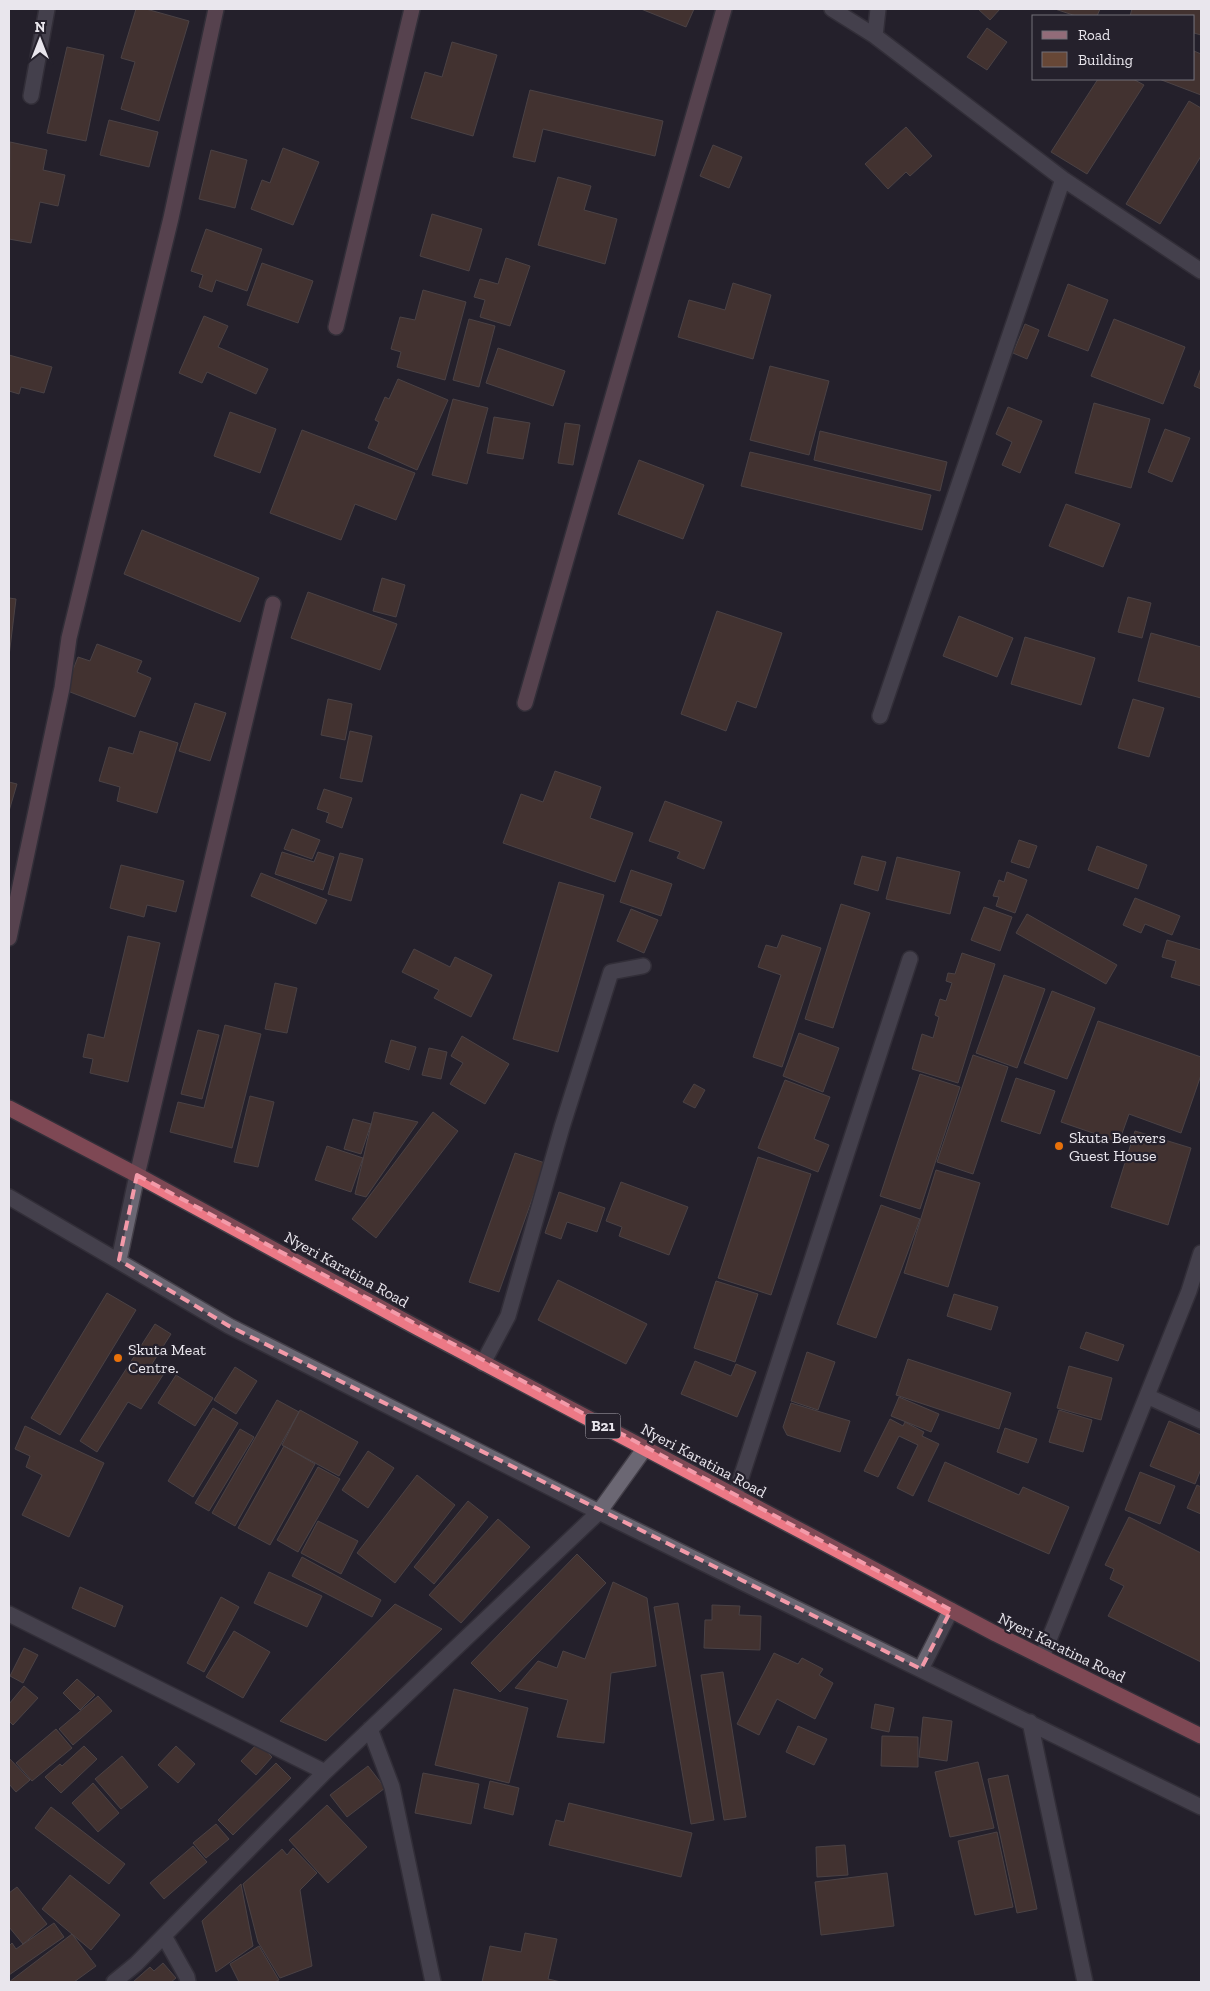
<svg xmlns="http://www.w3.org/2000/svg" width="1210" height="1991" font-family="'Zilla Slab',serif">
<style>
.building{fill:#674736;stroke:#786a63}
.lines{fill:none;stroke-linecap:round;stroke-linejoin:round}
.street-casing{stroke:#433f48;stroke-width:18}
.secondary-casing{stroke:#433f48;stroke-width:18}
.highway-casing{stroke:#433f48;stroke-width:18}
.street{stroke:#6b6773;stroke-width:15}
.secondary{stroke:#926c79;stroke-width:15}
.highway{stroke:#ec7986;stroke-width:15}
.marked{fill:none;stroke:#f39aa9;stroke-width:4;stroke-dasharray:10 6;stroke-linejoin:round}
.food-dot{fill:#e8710a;stroke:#25212c;stroke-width:2}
.labels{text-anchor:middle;stroke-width:4.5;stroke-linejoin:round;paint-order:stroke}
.shield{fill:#25212c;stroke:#aeabb3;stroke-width:1}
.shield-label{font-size:15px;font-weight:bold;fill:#e9e6ed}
.poi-label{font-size:16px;fill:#e9e6ed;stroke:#25212c;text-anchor:start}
.street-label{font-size:16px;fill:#e9e6ed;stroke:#25212c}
</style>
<rect width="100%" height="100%" fill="#25212c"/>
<path class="building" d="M 136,9 L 146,9 L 189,21 L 159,121 L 121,109 L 135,62 L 121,58 Z
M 641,9 L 694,9 L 686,27 Z
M 978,9 L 1000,9 L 990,20 Z
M 1055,9 L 1100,9 L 1097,16 L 1076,16 Z
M 1132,9 L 1201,9 L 1201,35 L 1194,33 L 1194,16 L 1130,16 Z
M 987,28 L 1007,42 L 987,70 L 967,57 Z
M 452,42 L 497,55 L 473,136 L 411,118 L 425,72 L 442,77 Z
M 67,47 L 104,55 L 86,141 L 47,133 Z
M 1194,51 L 1201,54 L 1201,95 L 1159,79 L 1194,79 Z
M 1098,79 L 1133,79 L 1144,85 L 1087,174 L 1051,152 Z
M 530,90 L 663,121 L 655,156 L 543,129 L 535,162 L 513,157 Z
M 1189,101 L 1201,108 L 1201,156 L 1160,224 L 1126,204 Z
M 109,120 L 158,132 L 149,167 L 100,155 Z
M 906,127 L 932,156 L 910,176 L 906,172 L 888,189 L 865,164 Z
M 10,142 L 47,150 L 43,170 L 65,175 L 58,206 L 40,202 L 31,243 L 9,239 Z
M 713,145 L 742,157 L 729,188 L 700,176 Z
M 283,148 L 319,162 L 293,225 L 251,209 L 262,180 L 270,183 Z
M 211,150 L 247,160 L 235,208 L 199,199 Z
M 558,177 L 591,186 L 584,210 L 617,219 L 605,264 L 538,245 Z
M 432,214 L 482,229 L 469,271 L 420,256 Z
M 206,229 L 262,249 L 247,291 L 216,280 L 212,292 L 199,287 L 203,275 L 191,271 Z
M 506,258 L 530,266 L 510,326 L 480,317 L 485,300 L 474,297 L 480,279 L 498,284 Z
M 262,263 L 313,281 L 298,323 L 247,305 Z
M 733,283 L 771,295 L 753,359 L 678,337 L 689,300 L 725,310 Z
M 1068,284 L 1108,300 L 1088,351 L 1048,336 Z
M 423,290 L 466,302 L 445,380 L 397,367 L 401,352 L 391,349 L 400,317 L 415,320 Z
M 204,316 L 228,326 L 218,347 L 268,369 L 256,394 L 207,372 L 202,383 L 179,373 Z
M 469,319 L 495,326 L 479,387 L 453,380 Z
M 1114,319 L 1185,347 L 1163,404 L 1091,376 Z
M 1025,324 L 1039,330 L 1027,359 L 1013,353 Z
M 498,348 L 565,371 L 553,406 L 486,383 Z
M 9,355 L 52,367 L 44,393 L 21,387 L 19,394 L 9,391 Z
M 770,366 L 829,381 L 809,455 L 750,440 Z
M 1201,368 L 1201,389 L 1194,386 Z
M 398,379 L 448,400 L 417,470 L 368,448 L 379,422 L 375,420 L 385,397 L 389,399 Z
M 453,399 L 488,408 L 467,484 L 432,475 Z
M 1094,403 L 1150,419 L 1131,488 L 1075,473 Z
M 1008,407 L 1042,421 L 1020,473 L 1002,465 L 1012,442 L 996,434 Z
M 230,412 L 276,429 L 260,473 L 214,456 Z
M 494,417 L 530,423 L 523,459 L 487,453 Z
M 565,423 L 580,425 L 573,465 L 558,463 Z
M 1165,429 L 1190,438 L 1172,482 L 1148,472 Z
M 302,430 L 415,473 L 396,520 L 355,504 L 341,540 L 270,513 Z
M 820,431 L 947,462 L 940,491 L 814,460 Z
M 750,452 L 931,495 L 922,530 L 741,486 Z
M 639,460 L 704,485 L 683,539 L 618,514 Z
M 1066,504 L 1120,524 L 1103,567 L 1049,546 Z
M 142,530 L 259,578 L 240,622 L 124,574 Z
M 382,578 L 405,585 L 396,617 L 373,611 Z
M 308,592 L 397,624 L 380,670 L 291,638 Z
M 1128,597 L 1151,603 L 1142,638 L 1118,632 Z
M 9,598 L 16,599 L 9,656 Z
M 717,611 L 782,633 L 756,708 L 737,701 L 726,731 L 681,714 Z
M 959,616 L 1013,638 L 997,677 L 943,656 Z
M 1151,633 L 1201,647 L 1201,698 L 1138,681 Z
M 1025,637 L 1095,658 L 1081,705 L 1011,684 Z
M 97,644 L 142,661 L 137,672 L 151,678 L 135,717 L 65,690 L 78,657 L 90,661 Z
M 328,699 L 352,704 L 345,740 L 321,735 Z
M 1133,699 L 1164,708 L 1149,757 L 1118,748 Z
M 195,703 L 226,713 L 210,761 L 179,751 Z
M 140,731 L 178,743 L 157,813 L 117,801 L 120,787 L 99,781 L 109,747 L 133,754 Z
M 350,731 L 372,736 L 362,782 L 340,778 Z
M 555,771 L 601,787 L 590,818 L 633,833 L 615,882 L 503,843 L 521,794 L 543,802 Z
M 9,782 L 17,784 L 9,811 Z
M 324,789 L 352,798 L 342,828 L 326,822 L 329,813 L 317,809 Z
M 665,801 L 722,822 L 704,869 L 677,858 L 680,852 L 649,841 Z
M 292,829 L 320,840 L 312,859 L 284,849 Z
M 1019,840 L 1037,846 L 1029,868 L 1011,862 Z
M 1097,846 L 1147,865 L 1138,889 L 1088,870 Z
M 282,852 L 314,862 L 318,852 L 334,857 L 323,890 L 275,874 Z
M 340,853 L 363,859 L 351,901 L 328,894 Z
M 862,856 L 886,862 L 878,891 L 854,884 Z
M 897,857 L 960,872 L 950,914 L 886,899 Z
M 121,865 L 184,881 L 176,912 L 147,905 L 144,917 L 110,908 Z
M 631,870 L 672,884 L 661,916 L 620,902 Z
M 1007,872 L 1027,880 L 1015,913 L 996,906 L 999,897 L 993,896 L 999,880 L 1004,882 Z
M 261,873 L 327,900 L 316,924 L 251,896 Z
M 559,882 L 604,895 L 558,1052 L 513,1039 Z
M 1135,898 L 1180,916 L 1172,935 L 1145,924 L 1141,933 L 1123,925 Z
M 841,904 L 870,913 L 833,1028 L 805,1019 Z
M 984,907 L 1012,917 L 1000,951 L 971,940 Z
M 631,909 L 658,920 L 644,953 L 617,941 Z
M 1027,914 L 1117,965 L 1106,984 L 1016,933 Z
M 782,935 L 821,948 L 782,1067 L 753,1057 L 781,975 L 758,967 L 766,945 L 777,948 Z
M 128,936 L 160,943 L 128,1082 L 90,1073 L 93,1059 L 83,1057 L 88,1034 L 104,1038 Z
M 1167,940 L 1201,950 L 1201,986 L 1171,977 L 1176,961 L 1162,957 Z
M 414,949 L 450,967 L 455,957 L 492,975 L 471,1017 L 434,998 L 439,990 L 402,972 Z
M 962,953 L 995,964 L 958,1083 L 912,1069 L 922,1034 L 933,1038 L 939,1017 L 935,1015 L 940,999 L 946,1001 L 952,983 L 946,981 L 948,973 L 955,974 Z
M 1004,975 L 1045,989 L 1017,1068 L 976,1053 Z
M 275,983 L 297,988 L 287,1033 L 265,1029 Z
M 1052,991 L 1095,1008 L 1067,1079 L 1024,1063 Z
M 1098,1021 L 1201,1057 L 1201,1075 L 1181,1133 L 1129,1114 L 1119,1142 L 1061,1122 Z
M 225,1025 L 261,1034 L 232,1148 L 170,1132 L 178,1102 L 204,1108 Z
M 198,1030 L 219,1035 L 202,1099 L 181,1094 Z
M 799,1033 L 839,1048 L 823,1092 L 783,1076 Z
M 462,1036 L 509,1064 L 485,1104 L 450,1084 L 463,1063 L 451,1056 Z
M 391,1040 L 416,1047 L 409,1070 L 385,1062 Z
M 429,1048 L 447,1052 L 441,1079 L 422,1075 Z
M 973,1055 L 1008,1067 L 973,1174 L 937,1162 Z
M 920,1074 L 960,1087 L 920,1209 L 880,1196 Z
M 1016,1078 L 1055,1091 L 1040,1134 L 1001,1121 Z
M 785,1080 L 830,1097 L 814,1139 L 829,1145 L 818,1172 L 758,1148 Z
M 694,1084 L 705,1090 L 695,1108 L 683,1102 Z
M 250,1096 L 274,1102 L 258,1167 L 234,1162 Z
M 374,1112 L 418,1122 L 366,1197 L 355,1194 Z
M 433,1112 L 458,1131 L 376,1238 L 352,1219 Z
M 353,1119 L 371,1124 L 361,1154 L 344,1149 Z
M 1135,1131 L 1191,1148 L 1168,1225 L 1111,1207 Z
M 327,1146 L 363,1158 L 351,1192 L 315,1180 Z
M 515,1153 L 545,1163 L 499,1292 L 469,1282 Z
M 758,1157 L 811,1174 L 771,1295 L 718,1278 Z
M 936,1170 L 980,1183 L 948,1287 L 904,1273 Z
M 621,1182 L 688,1207 L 669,1255 L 619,1236 L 622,1227 L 606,1221 Z
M 559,1192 L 605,1208 L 597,1232 L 567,1222 L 561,1239 L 545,1233 Z
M 881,1205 L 920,1219 L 876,1338 L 837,1324 Z
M 558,1280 L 647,1324 L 626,1364 L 538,1320 Z
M 716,1281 L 758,1294 L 735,1362 L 694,1348 Z
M 107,1293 L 136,1310 L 60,1435 L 31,1418 Z
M 954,1294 L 998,1307 L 991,1330 L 947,1316 Z
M 155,1324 L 171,1334 L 150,1367 L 163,1375 L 141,1409 L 128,1402 L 97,1452 L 80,1441 Z
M 1086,1332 L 1124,1345 L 1118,1361 L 1080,1348 Z
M 807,1352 L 835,1362 L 818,1410 L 791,1401 Z
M 908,1359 L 1011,1393 L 999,1429 L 896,1395 Z
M 695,1361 L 731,1376 L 736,1364 L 756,1372 L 737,1417 L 681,1394 Z
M 1069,1366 L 1112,1378 L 1101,1420 L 1057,1408 Z
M 235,1367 L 257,1381 L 236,1414 L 214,1400 Z
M 176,1375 L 213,1398 L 195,1426 L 158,1403 Z
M 899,1397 L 939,1414 L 931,1432 L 891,1416 Z
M 277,1400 L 299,1412 L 235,1526 L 212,1513 Z
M 791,1403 L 850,1421 L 840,1452 L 787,1435 L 783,1427 Z
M 213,1408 L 238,1423 L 193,1497 L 168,1481 Z
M 300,1410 L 358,1442 L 339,1476 L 282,1445 Z
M 1059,1410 L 1092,1420 L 1083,1452 L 1049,1442 Z
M 890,1419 L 903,1426 L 905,1422 L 924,1432 L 922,1436 L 939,1444 L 913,1496 L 897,1488 L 918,1445 L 899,1436 L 878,1477 L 864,1471 Z
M 1169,1421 L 1201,1435 L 1201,1469 L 1195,1484 L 1150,1466 Z
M 25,1426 L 104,1463 L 69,1537 L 22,1515 L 42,1475 L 26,1467 L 30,1456 L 15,1449 Z
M 1005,1428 L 1037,1439 L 1028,1463 L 997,1452 Z
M 240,1429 L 254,1437 L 209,1511 L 195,1503 Z
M 284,1446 L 315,1464 L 270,1545 L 238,1528 Z
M 368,1451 L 394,1468 L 368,1508 L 342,1490 Z
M 945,1462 L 1019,1495 L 1023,1487 L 1069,1507 L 1049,1554 L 928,1501 Z
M 318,1467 L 340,1479 L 298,1552 L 277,1540 Z
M 1140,1472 L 1175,1486 L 1160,1524 L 1125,1510 Z
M 417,1475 L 455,1505 L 395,1583 L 357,1553 Z
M 1197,1485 L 1201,1487 L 1201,1514 L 1187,1508 Z
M 468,1501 L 488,1517 L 434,1584 L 414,1567 Z
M 1129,1517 L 1201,1553 L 1201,1662 L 1108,1616 L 1124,1586 L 1110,1579 L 1114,1569 L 1105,1565 Z
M 498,1519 L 530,1547 L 461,1623 L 429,1595 Z
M 318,1521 L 358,1541 L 341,1574 L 301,1553 Z
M 577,1554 L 606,1583 L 500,1692 L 471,1663 Z
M 302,1557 L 381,1600 L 372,1617 L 292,1576 Z
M 269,1572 L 322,1596 L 307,1627 L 254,1603 Z
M 613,1582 L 647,1598 L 656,1666 L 611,1673 L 604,1743 L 557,1737 L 568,1700 L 515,1688 L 538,1661 L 557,1668 L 563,1651 L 585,1659 Z
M 80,1587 L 123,1606 L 115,1627 L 72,1608 Z
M 221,1597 L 239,1607 L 204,1672 L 187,1663 Z
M 678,1603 L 714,1820 L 691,1824 L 654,1607 Z
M 395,1604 L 442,1629 L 326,1741 L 280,1721 Z
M 712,1605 L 740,1606 L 739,1615 L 761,1616 L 760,1650 L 704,1648 L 705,1620 L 712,1620 Z
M 234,1631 L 270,1652 L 243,1698 L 206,1677 Z
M 24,1648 L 38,1655 L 23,1683 L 10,1676 Z
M 774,1653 L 798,1664 L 802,1658 L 823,1669 L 819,1675 L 833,1683 L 815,1719 L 777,1699 L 759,1735 L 737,1724 Z
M 723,1672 L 746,1817 L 724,1820 L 701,1675 Z
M 77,1679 L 95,1695 L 80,1710 L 63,1693 Z
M 24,1686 L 38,1698 L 13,1725 L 9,1721 L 9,1704 Z
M 454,1689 L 528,1708 L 509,1783 L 435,1765 Z
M 98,1696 L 112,1711 L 73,1745 L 59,1729 Z
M 875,1704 L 894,1708 L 889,1732 L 871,1728 Z
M 923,1717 L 952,1721 L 947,1761 L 919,1757 Z
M 798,1726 L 827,1739 L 814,1765 L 786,1752 Z
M 56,1729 L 72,1748 L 32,1781 L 16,1763 Z
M 882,1736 L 918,1737 L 918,1767 L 881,1766 Z
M 258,1743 L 272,1757 L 256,1775 L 241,1761 Z
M 84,1746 L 97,1759 L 61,1793 L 45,1777 L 60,1764 L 62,1766 Z
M 176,1746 L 195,1764 L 178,1783 L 158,1765 Z
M 122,1756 L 148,1787 L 121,1809 L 95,1779 Z
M 9,1758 L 30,1780 L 16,1792 L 9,1784 Z
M 978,1762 L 994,1828 L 950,1837 L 935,1772 Z
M 276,1763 L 291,1778 L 233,1835 L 218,1820 Z
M 368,1766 L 385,1788 L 347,1817 L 330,1795 Z
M 423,1773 L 479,1784 L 471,1824 L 415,1813 Z
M 1008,1775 L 1037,1909 L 1017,1913 L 988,1779 Z
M 490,1781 L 519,1788 L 513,1815 L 484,1808 Z
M 93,1783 L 119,1813 L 98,1832 L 72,1803 Z
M 569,1803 L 692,1833 L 681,1877 L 549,1845 L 556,1820 L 564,1822 Z
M 327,1805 L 367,1847 L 328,1883 L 289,1840 Z
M 51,1807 L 125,1864 L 109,1884 L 35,1828 Z
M 216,1824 L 229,1839 L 206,1858 L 193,1843 Z
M 997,1832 L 1013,1907 L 975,1915 L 958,1841 Z
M 845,1845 L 848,1875 L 817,1877 L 816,1847 Z
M 193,1846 L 207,1862 L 164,1899 L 150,1883 Z
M 293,1848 L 317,1873 L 300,1890 L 312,1966 L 280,1978 L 258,1942 L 243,1884 L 282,1849 L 287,1855 Z
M 887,1873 L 894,1926 L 821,1935 L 815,1882 Z
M 70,1875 L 120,1915 L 91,1950 L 42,1909 Z
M 241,1884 L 253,1946 L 216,1972 L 202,1921 Z
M 17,1887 L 47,1924 L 23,1944 L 9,1927 L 9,1893 Z
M 54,1923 L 64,1937 L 9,1975 L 9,1946 L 12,1943 L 16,1949 Z
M 525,1933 L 557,1939 L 548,1979 L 561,1982 L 482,1982 L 490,1946 L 521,1952 Z
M 72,1934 L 96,1966 L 74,1982 L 9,1982 Z
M 259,1946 L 279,1980 L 274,1982 L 239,1982 L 230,1964 Z
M 163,1963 L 176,1978 L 171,1982 L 133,1982 L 150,1967 L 154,1971 Z"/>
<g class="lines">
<g class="street-casing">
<path id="street" d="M 832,9 L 875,36 L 1063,179 L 1201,271
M 875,36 L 878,9
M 31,96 L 47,9
M 880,716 L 1063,179
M 9,1197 L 229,1326 L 599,1512 L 1201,1807
M 119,1260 L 137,1175
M 483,1363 L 508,1316 L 562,1127 L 611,972 L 643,966
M 1147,1396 L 1201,1421
M 735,1496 L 910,959
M 9,1614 L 325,1772
M 1042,1657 L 1189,1291 L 1201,1253
M 921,1669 L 951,1610
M 1030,1722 L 1085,1982
M 370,1729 L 392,1787 L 433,1982
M 164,1936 L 187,1977 L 188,1982
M 114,1982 L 136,1964 L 325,1772 L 599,1512 L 645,1448"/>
</g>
<g class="secondary-casing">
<path id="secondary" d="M 336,327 L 412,9
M 525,703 L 724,9
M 9,938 L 62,688 L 69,638 L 171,218 L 216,9
M 137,1175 L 273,604"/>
</g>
<g class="highway-casing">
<path id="highway" d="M 9,1108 L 137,1175 L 418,1328 L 996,1634 L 1201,1736"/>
</g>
<use href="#street" class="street"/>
<use href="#secondary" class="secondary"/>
<use href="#highway" class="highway"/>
</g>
<path d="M0 0H1210V1991H0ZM 137,1175 L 951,1610 L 921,1669 L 229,1326 L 119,1260 Z" fill="#25212c" fill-opacity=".55" fill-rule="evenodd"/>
<path class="marked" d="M 137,1175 L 951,1610 L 921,1669 L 229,1326 L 119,1260 Z"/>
<g class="food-dot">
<circle cx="1059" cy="1146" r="5"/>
<circle cx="118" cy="1358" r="5"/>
</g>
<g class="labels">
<rect class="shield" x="585.5" y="1413.5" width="35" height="25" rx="4"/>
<g class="shield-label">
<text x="603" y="1431">B21</text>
</g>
<g class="poi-label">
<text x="1069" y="1143">Skuta Beavers<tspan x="1069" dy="18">Guest House</tspan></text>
<text x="128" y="1355">Skuta Meat<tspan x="128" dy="18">Centre.</tspan></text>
</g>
<g class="street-label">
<text transform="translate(347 1269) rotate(29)" y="6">Nyeri Karatina Road</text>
<text transform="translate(704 1460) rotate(28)" y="6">Nyeri Karatina Road</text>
<text transform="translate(1062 1647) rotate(26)" y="6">Nyeri Karatina Road</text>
</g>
</g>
<rect width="1210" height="1991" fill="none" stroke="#e9e6ed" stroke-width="20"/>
<rect x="1032" y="15" width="162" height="65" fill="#25212c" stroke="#737079"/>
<rect x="1042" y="31" width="25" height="8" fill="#926c79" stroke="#737079"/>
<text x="1078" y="40" font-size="15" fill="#e9e6ed">Road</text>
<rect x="1042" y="52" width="25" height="15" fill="#674736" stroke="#737079"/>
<text x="1078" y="65" font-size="15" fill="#e9e6ed">Building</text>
<g transform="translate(40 40)" stroke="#25212c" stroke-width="4" paint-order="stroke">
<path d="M0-4L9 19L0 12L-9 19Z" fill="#e9e6ed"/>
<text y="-8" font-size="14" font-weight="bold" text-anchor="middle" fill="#e9e6ed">N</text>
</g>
</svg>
